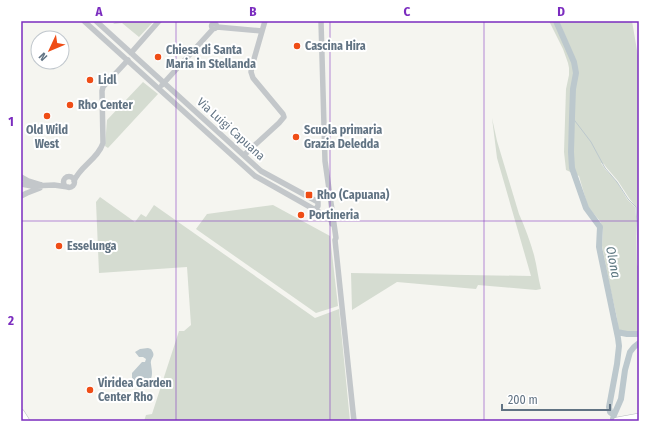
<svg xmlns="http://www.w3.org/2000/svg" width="660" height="442" font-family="'Fira Sans Condensed',sans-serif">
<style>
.green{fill:#d5dcd1}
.water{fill:#bcc8cd}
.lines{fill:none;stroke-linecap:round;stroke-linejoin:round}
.stream{stroke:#bcc8cd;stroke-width:1}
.river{stroke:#bcc8cd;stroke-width:6}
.major-casing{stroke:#b6babe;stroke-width:8}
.minor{stroke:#c3c7ca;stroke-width:5.5}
.major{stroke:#fff;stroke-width:7}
.grid{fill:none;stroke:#7b2cbf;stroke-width:1;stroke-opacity:0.55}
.poi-dot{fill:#ef4d16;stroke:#fff;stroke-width:1.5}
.labels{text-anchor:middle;stroke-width:4;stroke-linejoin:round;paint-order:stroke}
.poi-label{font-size:12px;font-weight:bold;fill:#617383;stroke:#fff;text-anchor:start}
.street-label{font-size:12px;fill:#617383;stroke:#fff}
.water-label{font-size:13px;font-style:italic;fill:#5d7781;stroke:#fff}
.neatline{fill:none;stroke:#7b2cbf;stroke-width:1.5}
.grid-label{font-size:13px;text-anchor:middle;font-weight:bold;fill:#7b2cbf}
</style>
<rect width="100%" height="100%" fill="#f5f5f0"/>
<path class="green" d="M 117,21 L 154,21 L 139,37 L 122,23 L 113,24 Z
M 549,21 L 554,21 L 573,62 L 574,73 L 571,87 L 571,95 L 573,99 L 578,74 L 576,61 L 559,21 L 632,21 L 639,62 L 639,261 L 638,217 L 636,207 L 629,198 L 618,181 L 606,167 L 604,164 L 601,163 L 605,169 L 617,182 L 627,199 L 635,207 L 636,217 L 637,265 L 638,266 L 639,262 L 639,332 L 629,333 L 618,330 L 617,318 L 610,287 L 602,246 L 603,229 L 600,221 L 588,207 L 579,176 L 566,170 L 564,152 L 566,89 L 569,75 L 569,68 L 568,63 L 563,49 Z
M 143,82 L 158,94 L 108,148 L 105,146 L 107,120 Z
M 492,118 L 497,141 L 519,214 C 525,227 530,241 534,255 C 537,266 538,278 541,289 L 536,290 L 478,285 L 476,289 L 397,282 L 352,310 L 351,273 L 531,276 L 497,158 Z
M 100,197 L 135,222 L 141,214 L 146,217 L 154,205 L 315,318 L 339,309 L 350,421 L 144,421 L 146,415 L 152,414 L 179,331 L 184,331 L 191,325 L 187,267 L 99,273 L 96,202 Z
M 273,205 L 330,236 L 338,306 L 316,313 L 196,229 L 207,214 Z"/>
<path class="water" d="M 148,348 L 151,349 C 157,357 150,357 151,364 C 152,372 153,374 150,382 L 150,384 L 145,382 L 138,384 L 132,378 L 132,373 L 142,362 L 145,362 L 146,359 L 143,357 L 139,357 L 135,352 L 140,349 Z"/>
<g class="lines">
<path class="stream" d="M 572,117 L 591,142 L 605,168 L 617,182 L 628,199 L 636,207 L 638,246 L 639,292"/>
<path class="river" d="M 556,21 L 574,62 L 576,73 L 573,89 L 572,117 L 571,152 L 572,168 L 586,208 L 600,227 L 599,247 L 618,338 L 619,346 L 617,364 L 609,407 L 610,412 L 614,415 L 613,419 L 615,421
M 617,332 L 627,334 L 639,334
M 614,415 L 621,399 L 625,370 L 630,352 L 634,347 L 639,343"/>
<g class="major-casing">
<path id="major" d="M 21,413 L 26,421
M 617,421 L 639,417"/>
</g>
<path class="minor" d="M 84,21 L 255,176 L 326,216 L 331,220 L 332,224
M 96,21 L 261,171 L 318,202 L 318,206 L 315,210
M 321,21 L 325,161 L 336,238 L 335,240 L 354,421
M211.5 26a2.5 2.5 0 1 1 5 0a2.5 2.5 0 1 1-5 0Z
M 217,27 L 262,31
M 131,53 L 159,21
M 162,85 L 213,29
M 244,155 L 279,123 L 284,117 L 283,114 L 253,78 L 251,72 L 252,66 L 265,21
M63.5 182a5.5 5.5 0 1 1 11 0a5.5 5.5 0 1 1-11 0Z
M 21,177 L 28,181 L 41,185
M 74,181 C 80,166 98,159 103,143 L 102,91 L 103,87 L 128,60
M 21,184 L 32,186 L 54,185 L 68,187
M 21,196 L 27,193 L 40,188"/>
<use href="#major" class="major"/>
</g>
<path class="grid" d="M 176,21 L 176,421M 330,21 L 330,421M 484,21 L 484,421M 21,221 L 639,221"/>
<g class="poi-dot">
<circle cx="297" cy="46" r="4"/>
<circle cx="158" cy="57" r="4"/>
<circle cx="90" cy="80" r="4"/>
<circle cx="70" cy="105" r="4"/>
<circle cx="47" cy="116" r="4"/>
<circle cx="296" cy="137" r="4"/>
<rect x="305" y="191" width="8" height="8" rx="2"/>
<circle cx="301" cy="215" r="4"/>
<circle cx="59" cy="246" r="4"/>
<circle cx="90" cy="390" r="4"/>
</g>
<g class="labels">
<g class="poi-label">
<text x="305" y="50">Cascina Hira</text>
<text x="166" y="54">Chiesa di Santa<tspan x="166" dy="14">Maria in Stellanda</tspan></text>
<text x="98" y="84">Lidl</text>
<text x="78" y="109">Rho Center</text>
<text x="47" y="134" text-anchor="middle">Old Wild<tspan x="47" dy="14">West</tspan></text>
<text x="304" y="134">Scuola primaria<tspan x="304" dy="14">Grazia Deledda</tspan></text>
<text x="317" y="199">Rho (Capuana)</text>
<text x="309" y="219">Portineria</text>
<text x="67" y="250">Esselunga</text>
<text x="98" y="387">Viridea Garden<tspan x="98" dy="14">Center Rho</tspan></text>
</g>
<g class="street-label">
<text transform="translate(231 129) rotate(42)" y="4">Via Luigi Capuana</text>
</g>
<g class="water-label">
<text transform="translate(614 262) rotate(79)" y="5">Olona</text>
</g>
</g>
<rect width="660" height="442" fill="none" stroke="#ffffff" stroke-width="44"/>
<g transform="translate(50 50) rotate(226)"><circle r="19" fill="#ffffff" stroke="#c0c7cd"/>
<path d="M0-3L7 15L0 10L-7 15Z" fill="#ef4d16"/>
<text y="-6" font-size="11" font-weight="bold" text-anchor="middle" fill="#617383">N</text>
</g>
<path d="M502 404v6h108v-6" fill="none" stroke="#617383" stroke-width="2"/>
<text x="508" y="404" font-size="12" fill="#617383" stroke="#ffffff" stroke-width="3" paint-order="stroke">200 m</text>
<rect x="22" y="22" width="616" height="398" class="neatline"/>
<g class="grid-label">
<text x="99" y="16">A</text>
<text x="253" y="16">B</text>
<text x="407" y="16">C</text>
<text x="561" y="16">D</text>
<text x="11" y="126">1</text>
<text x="11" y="325">2</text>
</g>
</svg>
